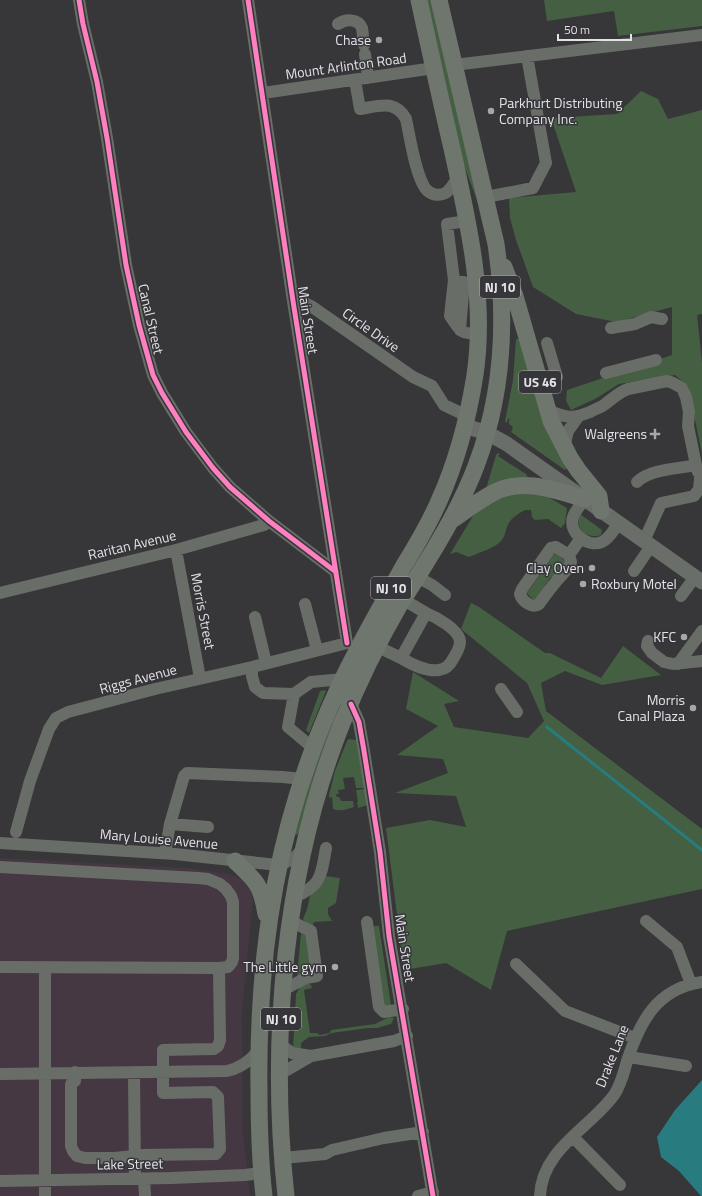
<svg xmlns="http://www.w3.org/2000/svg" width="702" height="1196" font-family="'Titillium Web',sans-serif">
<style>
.commercial{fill:#453843}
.green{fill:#445f41}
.water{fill:#287c7f}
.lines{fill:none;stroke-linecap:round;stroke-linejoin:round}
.stream{stroke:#287c7f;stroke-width:3}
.minor{stroke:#686e67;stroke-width:12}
.major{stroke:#696f68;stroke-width:15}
.highway{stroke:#6e766d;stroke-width:17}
.cycleway-casing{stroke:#36353a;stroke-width:8}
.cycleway{stroke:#ff80c0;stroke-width:5}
.poi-dot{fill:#a7a6a9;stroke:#36353a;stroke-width:1.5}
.labels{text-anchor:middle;stroke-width:3;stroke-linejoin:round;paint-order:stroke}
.shield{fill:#36353a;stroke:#afaeb2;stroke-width:1}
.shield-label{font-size:13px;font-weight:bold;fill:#e3e2e6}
.poi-label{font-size:14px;fill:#e3e2e6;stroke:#36353a;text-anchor:end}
.street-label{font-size:14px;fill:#e3e2e6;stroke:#36353a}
</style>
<rect width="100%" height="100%" fill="#373639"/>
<path class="commercial" d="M 0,858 L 188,868 L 229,874 L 241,879 L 250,890 L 253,899 L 242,1011 L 243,1134 L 250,1196 L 0,1196 Z"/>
<path class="green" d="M 425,0 L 433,0 L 480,202 L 478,203 L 458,149 Z
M 544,0 L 702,0 L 702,26 L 618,36 L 614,11 L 547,21 Z
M 641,91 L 658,99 L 668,119 L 702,110 L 702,314 L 697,315 L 702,362 L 702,454 L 688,386 L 675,375 L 619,384 L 595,399 L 571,410 L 566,401 L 567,390 L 672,355 L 672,307 L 616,322 L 576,314 L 533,287 L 516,240 L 510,218 L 509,198 L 576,192 L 551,118 L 617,114 Z
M 516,339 L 521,339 L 567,468 L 565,470 L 511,432 L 513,427 L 509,424 L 509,420 L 511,420 L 508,419 L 507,423 L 505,421 L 513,380 Z
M 498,453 L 500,454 L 498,456 L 526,474 L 528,478 L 486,489 L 496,455 Z
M 509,493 L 543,494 L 567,508 L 565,523 L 561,528 L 548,519 L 535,520 L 532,517 L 531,510 L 525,510 C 518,514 510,518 507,527 C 505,532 505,537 501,541 C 495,548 478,553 469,557 L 456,552 L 450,554 L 473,516 L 484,506 Z
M 580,514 L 602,530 L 601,535 C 587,540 574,529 580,514 Z
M 555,553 C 566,559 568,563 558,572 C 555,575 554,577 550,578 L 536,599 L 533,600 L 527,593 Z
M 471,603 L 479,607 L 545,653 L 550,653 L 601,678 L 623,646 L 661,675 L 602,685 L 565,671 L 541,683 L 546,711 L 702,829 L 702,889 L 507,931 L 491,990 L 446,963 L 404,970 L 386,828 L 430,820 L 466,827 L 456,796 L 395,793 L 448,773 L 443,759 L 397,755 L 438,726 L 406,709 L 413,672 L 459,701 L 444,704 L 454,727 L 528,738 L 544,721 L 527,683 L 461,629 Z
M 325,690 L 326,691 L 309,733 L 306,730 L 320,691 Z
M 340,702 L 303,825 L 297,835 L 292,834 L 299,808 Z
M 349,739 L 356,740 L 358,744 L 368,805 L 358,808 L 357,802 L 358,802 L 356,790 L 364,789 L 364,788 L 356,788 L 354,777 L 343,778 L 345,789 L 338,790 L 339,794 L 336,794 L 337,797 L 339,797 L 341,801 L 353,801 L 354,807 C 348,809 340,812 333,809 L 332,797 L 329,798 L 329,795 L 335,771 L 347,741 Z
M 326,876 L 340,878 L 336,903 L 328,908 L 328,914 L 332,921 L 314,922 L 313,925 L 308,925 L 303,919 L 307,909 L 310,896 L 320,887 Z
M 374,926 L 379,926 L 391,1005 L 385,1006 L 372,928 Z
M 301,933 L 306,935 L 311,965 L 306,972 L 297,977 Z
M 308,983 L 311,985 L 312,988 L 304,990 L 310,1033 L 317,1033 L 320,1035 L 330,1033 L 331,1030 L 375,1024 L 389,1017 L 394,1018 L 391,1024 L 377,1028 L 368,1028 L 332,1033 L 325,1036 L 309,1037 L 301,1043 L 301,1050 L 293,1049 L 296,994 L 300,987 Z"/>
<path class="water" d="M 702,1080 L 702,1196 L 701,1196 L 679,1171 L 661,1157 L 657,1137 L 675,1110 Z"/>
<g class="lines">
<path class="stream" d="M 547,727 L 702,850"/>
<path class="minor" d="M 79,0 L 83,24 L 97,82 L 107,138 L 126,265 L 139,325 L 153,375 L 162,393 L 186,432 L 213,468 L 230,487 L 269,521 L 336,572
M 248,0 L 293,301 L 347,643
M 338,24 C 345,19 358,18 362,28 C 363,33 363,40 364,45
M 365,54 L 368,78
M 454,65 L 702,35
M 355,80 L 360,109 C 379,106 395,99 406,119 C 410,137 415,173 425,188 C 430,195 439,197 447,192 C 451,188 455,182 458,177
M 263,93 L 434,68
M 486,197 L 533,188 L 546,163 L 527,56
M 454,280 L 447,224 L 467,221
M 477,285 L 454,280 L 450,316 C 461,331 458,333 478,334
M 293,301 L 303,302 L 311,306 L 413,377 L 432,386 L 444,405 L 467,416
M 611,328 L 635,324 L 651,317 L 662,319
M 460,330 L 464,282
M 547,343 L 557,377
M 606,373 L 656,360
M 548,410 C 565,418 573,419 590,412 C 595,409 600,408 604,405 C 612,399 619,392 628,389 L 667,381 L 673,383 L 682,388 L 686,397 L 689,412 L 688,426 L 696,465
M 564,448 L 568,431 L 578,417
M 637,482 C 650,469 678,469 696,465 L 698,472
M 585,499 C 581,504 575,511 573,517 C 568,533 588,548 602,542 C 610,538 614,529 619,523
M 644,541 L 661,503 L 694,496 L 699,489 L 700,478
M 176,550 L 200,678
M 569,555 L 556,547 L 551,548 L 522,589 L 520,594 C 522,601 532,609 539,604 C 544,597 549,590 555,583 C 560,576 567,572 571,562 L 569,555 L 581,538
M 634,571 L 651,546
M 417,577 L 432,585 L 445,595
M 0,593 L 176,550 L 264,525 L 269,521
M 681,596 L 695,577
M 305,604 L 317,650
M 255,617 L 266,663
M 648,641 L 647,646 L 652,653 L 664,662 L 673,664 L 702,661
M 378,647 L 401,658 L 426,613 L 404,600
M 401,658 C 411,664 427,672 439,670 C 446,669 450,665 453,659 C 456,654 460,648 460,642 C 460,630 436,617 426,613
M 678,664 L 702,631
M 252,667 L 252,676 L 255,687 L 263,693 L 294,694 L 311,682 L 343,679
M 501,689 L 517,712
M 294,694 L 288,727 L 313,748
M 347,701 L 351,704 L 359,722 L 364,751 L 380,852 L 389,936 L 433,1196
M 170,824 L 208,827
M 16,832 L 30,781 L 49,729 L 56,718 L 68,712 L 155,689 L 252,667 L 347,643
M 0,843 L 175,854 L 278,865 C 290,862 297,857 303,847
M 165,853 L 170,824 L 184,776 L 187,773 L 283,777 L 302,779
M 0,867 L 198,878 L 208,879 L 220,884 L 226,889 L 231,896 L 233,902 L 233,958 L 232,962 L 228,967 L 219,968 L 0,967
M 294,897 C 322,886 321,875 326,848
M 646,921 L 677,947 L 691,984
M 367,922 L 379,1007 L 384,1012 L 403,1009
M 516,964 L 565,1011 L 635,1038
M 45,967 L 45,1196
M 283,990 L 306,978 L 317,976 L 311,931 L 290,921
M 311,1056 L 394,1041 L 407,1036
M 629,1057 L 686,1066
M 75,1072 L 75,1081 L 71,1084 L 71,1146 L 73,1151 L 77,1156 L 85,1158 L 115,1158 L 143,1155 L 216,1154 L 220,1149 L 218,1097 L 213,1092 L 163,1093 L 163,1050 L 214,1049 L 218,1046 L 220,1040 L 219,968
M 134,1072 L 135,1179
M 0,1074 L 227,1071 C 241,1068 250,1061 258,1051
M 280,1074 L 311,1056 L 292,1053 L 280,1044
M 573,1137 L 620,1185
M 283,1158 L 325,1154 L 332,1150 L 384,1138 L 423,1132
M 144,1179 L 145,1196
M 0,1181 L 171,1178 L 245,1175 L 261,1173
M 418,1196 L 433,1192
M 540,1196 C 542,1149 589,1129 614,1095 C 621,1085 624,1072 627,1061 C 640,1022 656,989 702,982"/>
<path class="major" d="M 465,426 L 487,433 L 507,444 L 702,582"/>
<path class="highway" d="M 504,267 L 515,296 L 551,421 L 570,458 L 578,470 L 599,496 L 601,511
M 452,520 C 465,511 478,501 493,493 C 523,477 555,490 585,499
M 235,861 C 256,881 261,884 266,914
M 264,1196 C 260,1161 259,1125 259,1090 C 257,947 278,819 338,689 C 357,647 381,607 403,567 C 416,546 429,524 439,501 C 457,461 468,419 475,375 C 486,300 469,226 453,153 C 441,102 430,51 419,0
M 286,1196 C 269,1040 284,869 342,723 C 358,683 377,644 399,606 C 427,561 457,516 476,466 C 503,395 507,319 496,244 L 439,0"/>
<g class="cycleway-casing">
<path id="cycleway" d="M 79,0 L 83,24 L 97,82 L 107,138 L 126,265 L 139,325 L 153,375 L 162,393 L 186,432 L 213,468 L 230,487 L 269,521 L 336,572
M 248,0 L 293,301 L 347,643
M 351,704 L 359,722 L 364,751 L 380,852 L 389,936 L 433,1196"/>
</g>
<use href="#cycleway" class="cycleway"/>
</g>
<g class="poi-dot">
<circle cx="379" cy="40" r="4"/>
<circle cx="491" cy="111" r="4"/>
<path d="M653 428h4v4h4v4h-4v4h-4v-4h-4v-4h4z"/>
<circle cx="592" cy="568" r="4"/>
<circle cx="583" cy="584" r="4"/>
<circle cx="684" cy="637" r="4"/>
<circle cx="693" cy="708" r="4"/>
<circle cx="335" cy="967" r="4"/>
</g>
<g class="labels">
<g class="shield">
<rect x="480" y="276" width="40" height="22" rx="3"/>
<rect x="519" y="371" width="42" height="22" rx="3"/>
<rect x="371" y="577" width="40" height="22" rx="3"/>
<rect x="261" y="1008" width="40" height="22" rx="3"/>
</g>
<g class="shield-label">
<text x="500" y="292">NJ 10</text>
<text x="540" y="387">US 46</text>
<text x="391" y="593">NJ 10</text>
<text x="281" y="1024">NJ 10</text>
</g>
<g class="poi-label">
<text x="371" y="45">Chase</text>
<text x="499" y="108" text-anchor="start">Parkhurt Distributing<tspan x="499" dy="16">Company Inc.</tspan></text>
<text x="647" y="439">Walgreens</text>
<text x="584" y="573">Clay Oven</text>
<text x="591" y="589" text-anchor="start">Roxbury Motel</text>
<text x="676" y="642">KFC</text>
<text x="685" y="705">Morris<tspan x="685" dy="16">Canal Plaza</tspan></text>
<text x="327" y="972">The Little gym</text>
</g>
<g class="street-label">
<text transform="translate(346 66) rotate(-8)" y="5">Mount Arlinton Road</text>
<text transform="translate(151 319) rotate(77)" y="5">Canal Street</text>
<text transform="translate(308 320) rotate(81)" y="5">Main Street</text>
<text transform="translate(371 330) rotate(35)" y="5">Circle Drive</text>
<text transform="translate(132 545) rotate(-13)" y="5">Raritan Avenue</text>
<text transform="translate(203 611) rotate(79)" y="5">Morris Street</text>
<text transform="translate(138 679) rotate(-15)" y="5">Riggs Avenue</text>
<text transform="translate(159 839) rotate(5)" y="5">Mary Louise Avenue</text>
<text transform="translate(405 948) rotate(81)" y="5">Main Street</text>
<text transform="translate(612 1056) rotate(-68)" y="5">Drake Lane</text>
<text transform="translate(130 1164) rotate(-1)" y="5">Lake Street</text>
</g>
</g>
<path d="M558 34v6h73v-6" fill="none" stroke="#e3e2e6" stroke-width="2"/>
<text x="564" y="34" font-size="12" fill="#e3e2e6" stroke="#36353a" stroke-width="3" paint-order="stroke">50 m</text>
</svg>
